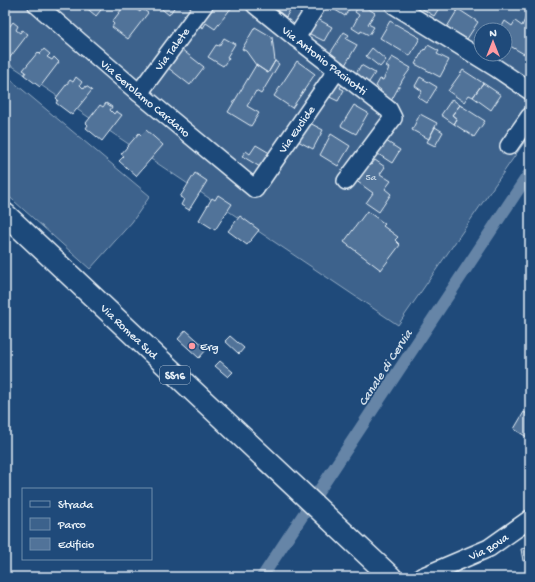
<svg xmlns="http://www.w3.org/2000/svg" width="535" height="582" font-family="'Gochi Hand',sans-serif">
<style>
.green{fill:#3c628c;stroke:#92aac2;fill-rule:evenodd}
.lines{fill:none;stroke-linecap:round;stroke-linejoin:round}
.canal{stroke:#6685a7;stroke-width:12}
.building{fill:#517399;stroke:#e8f1f8}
.minor-casing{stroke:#e8f1f8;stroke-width:20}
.major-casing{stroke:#e8f1f8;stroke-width:24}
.minor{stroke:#1f4a7a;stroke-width:17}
.major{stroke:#1f4a7a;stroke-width:21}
.poi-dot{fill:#ff9aa2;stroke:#1f4a7a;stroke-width:1.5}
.labels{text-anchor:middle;stroke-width:3;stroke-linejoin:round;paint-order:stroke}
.number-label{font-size:10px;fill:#c2d2e0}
.shield{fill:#1f4a7a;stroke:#acbfd2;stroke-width:1}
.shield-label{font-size:11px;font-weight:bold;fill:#e8f1f8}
.street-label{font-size:12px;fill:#e8f1f8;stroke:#1f4a7a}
.poi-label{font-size:12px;fill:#e8f1f8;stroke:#1f4a7a;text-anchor:start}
.water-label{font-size:13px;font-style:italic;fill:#d4e1ec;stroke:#1f4a7a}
</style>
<rect width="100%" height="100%" fill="#1f4a7a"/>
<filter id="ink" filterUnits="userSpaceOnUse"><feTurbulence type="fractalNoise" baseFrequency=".025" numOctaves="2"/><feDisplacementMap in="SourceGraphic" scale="8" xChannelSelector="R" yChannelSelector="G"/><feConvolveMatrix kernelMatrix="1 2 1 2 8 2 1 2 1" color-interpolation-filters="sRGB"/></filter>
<g filter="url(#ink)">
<path class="green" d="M 5,5 L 530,5 L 530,134 L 398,325 L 5,61 ZM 481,30 L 505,30 L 505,54 L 481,54 Z
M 5,75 L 150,196 L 132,222 L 90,269 L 5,193 Z"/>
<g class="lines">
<path class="canal" d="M 262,577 L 530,172"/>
</g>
<path class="building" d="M 83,5 L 105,5 L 96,16 Z
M 125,5 L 138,5 L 136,9 L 140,12 L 142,9 L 148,13 L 128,39 L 112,27 L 114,24 L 112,22 Z
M 157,5 L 176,5 L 169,15 Z
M 210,5 L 229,5 L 232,7 L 215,29 L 206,23 L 203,28 L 197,23 Z
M 270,5 L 293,5 L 286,17 Z
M 327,5 L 351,5 L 345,16 Z
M 359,5 L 362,5 L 375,13 L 368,24 L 374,27 L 369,35 L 361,31 L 360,33 L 352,28 L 359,15 L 355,12 Z
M 416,5 L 441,5 L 434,16 Z
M 458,9 L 478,22 L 467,39 L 447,27 Z
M 526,17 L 530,19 L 530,45 L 524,54 L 505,43 L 505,30 L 500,30 L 505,21 L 512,26 L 515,21 L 522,26 Z
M 316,18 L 332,27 L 324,41 L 308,33 Z
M 390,21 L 420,38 L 410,56 L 380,38 Z
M 13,22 L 18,26 L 16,30 L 20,33 L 22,30 L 28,34 L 8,60 L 5,57 L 5,26 L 6,24 L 9,27 Z
M 255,27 L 272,37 L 275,61 L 268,73 L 256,65 L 246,51 L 242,49 Z
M 344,32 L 349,35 L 346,39 L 357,45 L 345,65 L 329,55 Z
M 224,38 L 235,44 L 227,57 L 229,58 L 223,66 L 208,57 L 216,45 L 219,46 Z
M 428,45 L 439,51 L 437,54 L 449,60 L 440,77 L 415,64 L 424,49 L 425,50 Z
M 372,48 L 386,60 L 380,67 L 366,56 Z
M 44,49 L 50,54 L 47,57 L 52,60 L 54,57 L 59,62 L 40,87 L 24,75 L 26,72 L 23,70 L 38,52 L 40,54 Z
M 181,49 L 204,67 L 190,85 L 167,67 Z
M 392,57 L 411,68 L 403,79 L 390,103 L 377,97 L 381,90 L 376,86 L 380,79 L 383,80 L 389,68 L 386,66 Z
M 275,61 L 279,64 L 261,94 L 256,91 L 247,106 L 259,113 L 251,126 L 228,112 L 256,65 L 268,73 Z
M 297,61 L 315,74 L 292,108 L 274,96 Z
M 361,65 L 375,73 L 367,85 L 354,77 Z
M 463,70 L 483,83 L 473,97 L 469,95 L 464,102 L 448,91 Z
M 332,75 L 344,81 L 340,88 L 344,90 L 338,101 L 323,94 Z
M 76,77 L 82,82 L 80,85 L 84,89 L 86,86 L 92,90 L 72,115 L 56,103 L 58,100 L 56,98 L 70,80 L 73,82 Z
M 420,77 L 437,87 L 427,103 L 418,97 L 422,91 L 415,86 Z
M 483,83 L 501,95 L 491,110 L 473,97 Z
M 452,99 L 460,105 L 452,115 L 457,119 L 454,124 L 441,115 Z
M 106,103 L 112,107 L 110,110 L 114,114 L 116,111 L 122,115 L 102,141 L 86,128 L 88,125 L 86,123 L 100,105 L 103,107 Z
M 354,105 L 368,113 L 356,134 L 341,126 Z
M 460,105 L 485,121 L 474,137 L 454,124 L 457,119 L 452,115 Z
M 420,114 L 437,123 L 429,139 L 412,130 Z
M 306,121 L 323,130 L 313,149 L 296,140 Z
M 435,127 L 443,132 L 435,146 L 427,142 Z
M 146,130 L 163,145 L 136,176 L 119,161 L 124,156 L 121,154 L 139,133 L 141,135 Z
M 331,134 L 350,146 L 338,166 L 320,155 Z
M 383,139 L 400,150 L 392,163 L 375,152 Z
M 256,145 L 273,155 L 265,170 L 242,156 L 246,151 L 250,154 Z
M 375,160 L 385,167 L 380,174 L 391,181 L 385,189 L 391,194 L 379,212 L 366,203 L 373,193 L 355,180 L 367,162 L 371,165 Z
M 195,173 L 207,181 L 189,210 L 181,205 L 184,199 L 180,197 Z
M 218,195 L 232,204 L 215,230 L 199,220 L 212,198 L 215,200 Z
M 367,211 L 385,224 L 383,226 L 398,237 L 395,240 L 400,245 L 381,270 L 344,242 Z
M 240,216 L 259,230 L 247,245 L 228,231 Z
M 186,330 L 207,349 L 199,358 L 178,339 Z
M 230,336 L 244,348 L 239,354 L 225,341 Z
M 220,361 L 233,372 L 228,377 L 215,366 Z
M 524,412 L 530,416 L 530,439 L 514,429 Z
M 530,547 L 530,559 L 523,561 L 521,549 Z"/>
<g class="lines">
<g class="minor-casing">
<g id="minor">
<path id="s1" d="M 37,5 L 139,93 L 255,189 L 337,70"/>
<path id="s2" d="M 255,5 L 296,38 L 389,110 L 393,118 L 346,181"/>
<path d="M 394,5 L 496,68 L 530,91"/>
<path d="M 296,38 L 317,5"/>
<path id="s3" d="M 139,93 L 204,5"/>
<path d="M 509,146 L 530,116"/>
<path id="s4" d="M 421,577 L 489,548 L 530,519"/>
</g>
</g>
<g class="major-casing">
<g id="major">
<path id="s5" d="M 5,214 L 391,577"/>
</g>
</g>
<use href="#minor" class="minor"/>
<use href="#major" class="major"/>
</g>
</g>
<circle class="poi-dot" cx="192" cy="346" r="4"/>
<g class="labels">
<g class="number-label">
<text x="371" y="180">5a</text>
</g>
<rect class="shield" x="160" y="366" width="30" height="18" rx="3"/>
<g class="shield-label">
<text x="175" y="379">SS16</text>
</g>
<g class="street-label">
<text dy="4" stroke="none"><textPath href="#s3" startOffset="55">Via Talete</textPath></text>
<text dy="4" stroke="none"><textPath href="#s2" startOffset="89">Via Antonio Pacinotti</textPath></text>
<text dy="4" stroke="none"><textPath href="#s1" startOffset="143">Via Gerolamo Cardano</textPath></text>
<text dy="4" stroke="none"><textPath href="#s1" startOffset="358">Via Euclide</textPath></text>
<text dy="4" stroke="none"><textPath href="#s5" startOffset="171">Via Romea Sud</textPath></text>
<text dy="4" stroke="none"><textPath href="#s4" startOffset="74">Via Bova</textPath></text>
</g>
<g class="poi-label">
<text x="200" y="350">Erg</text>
</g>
<g class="water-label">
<text transform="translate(384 367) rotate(-57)" y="5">Canale di Cervia</text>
</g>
</g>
<rect width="535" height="582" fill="none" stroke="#1f4a7a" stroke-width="20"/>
<rect x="10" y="10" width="515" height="562" fill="none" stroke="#e8f1f8" stroke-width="1.5" filter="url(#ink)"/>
<rect x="22" y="488" width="130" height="72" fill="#1f4a7a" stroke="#6f8dac"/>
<rect x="30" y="501" width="20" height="6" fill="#1f4a7a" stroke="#6f8dac"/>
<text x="58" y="508" font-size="12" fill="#e8f1f8">Strada</text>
<rect x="30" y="518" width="20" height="12" fill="#3c628c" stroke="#6f8dac"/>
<text x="58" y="528" font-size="12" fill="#e8f1f8">Parco</text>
<rect x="30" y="538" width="20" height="12" fill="#517399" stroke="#6f8dac"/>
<text x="58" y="548" font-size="12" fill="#e8f1f8">Edificio</text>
<g transform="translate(493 42)"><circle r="19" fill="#1f4a7a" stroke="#6f8dac"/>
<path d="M0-3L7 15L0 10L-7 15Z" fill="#ff9aa2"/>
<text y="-6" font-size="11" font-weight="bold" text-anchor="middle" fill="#e8f1f8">N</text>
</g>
</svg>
